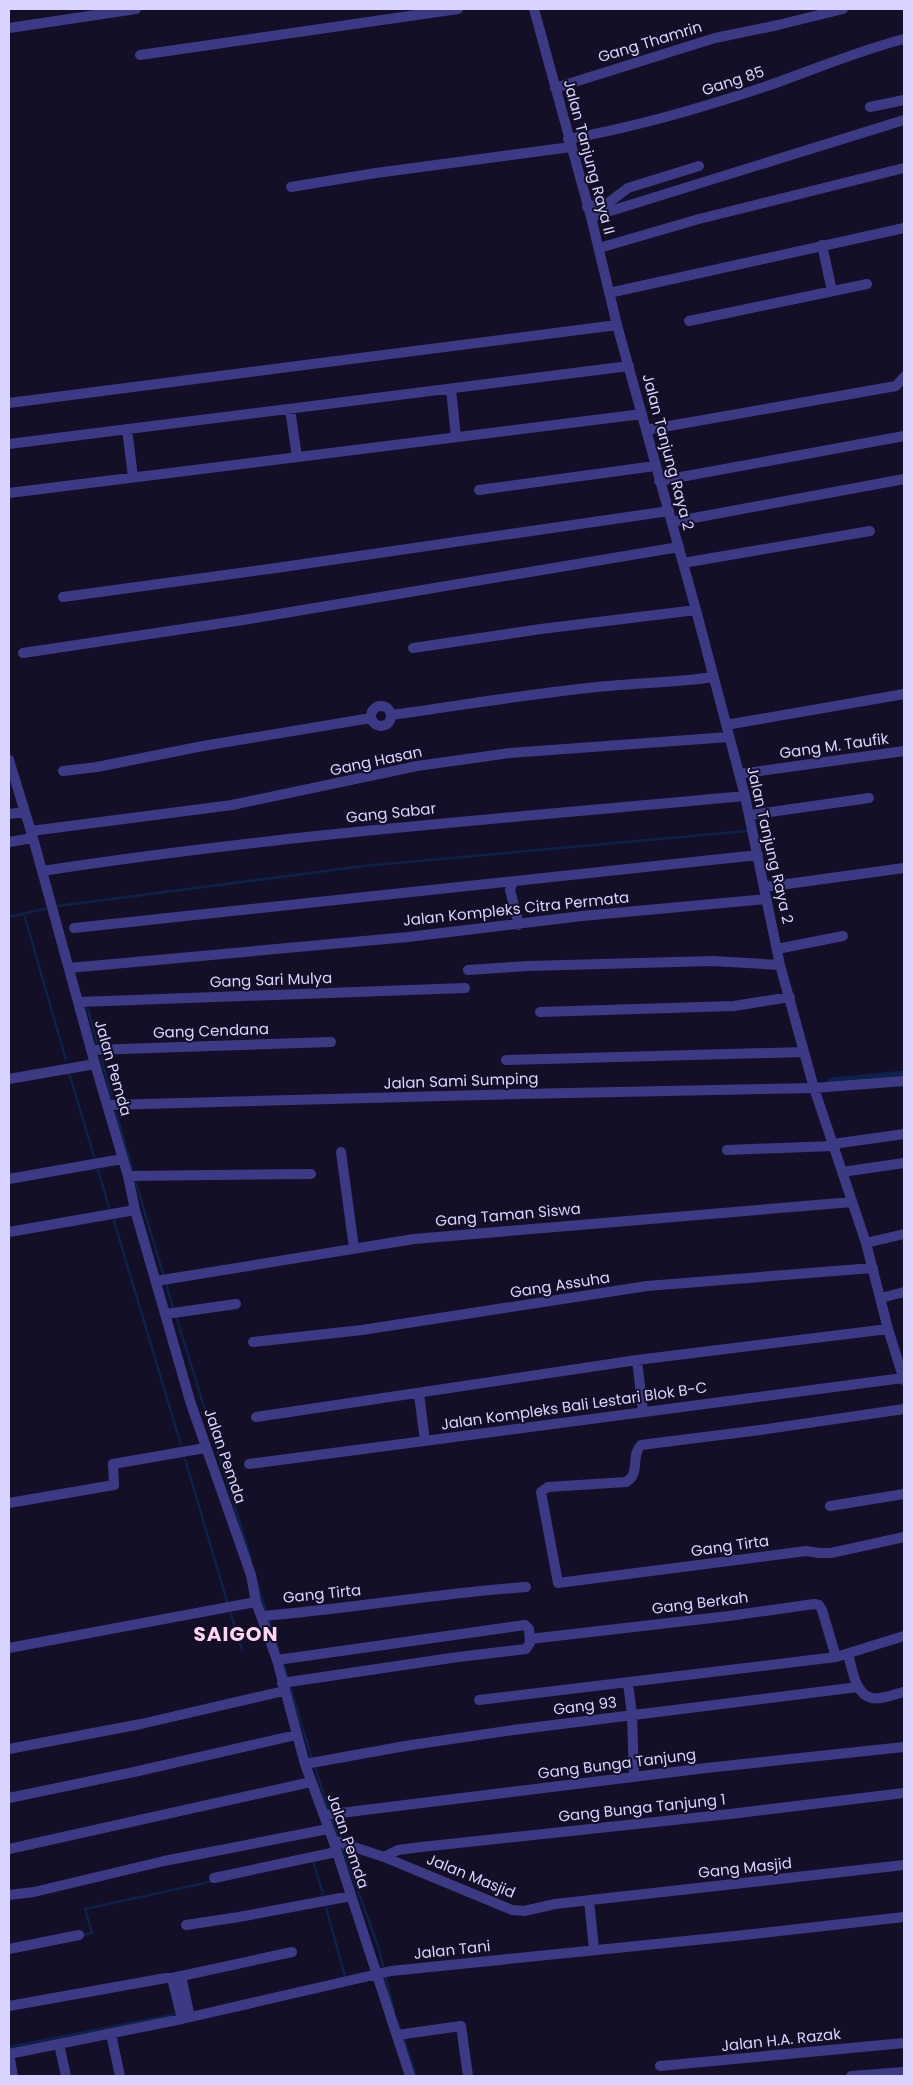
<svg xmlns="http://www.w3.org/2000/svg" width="913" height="2085" font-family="Poppins,sans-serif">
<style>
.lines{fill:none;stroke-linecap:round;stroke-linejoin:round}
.stream{stroke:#0c2248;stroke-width:2.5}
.canal{stroke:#0c2248;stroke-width:9}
.minor{stroke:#3d3a85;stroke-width:10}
.labels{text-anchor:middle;stroke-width:4;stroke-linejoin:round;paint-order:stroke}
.street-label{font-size:15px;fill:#d9d4ff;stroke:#130f26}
.district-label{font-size:20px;font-weight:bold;letter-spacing:1px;fill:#ffd6f0;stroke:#130f26}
</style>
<rect width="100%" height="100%" fill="#130f26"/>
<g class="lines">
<path class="stream" d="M 58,906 L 364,866 L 747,831
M 24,914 L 66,1060
M 9,917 L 45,909
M 88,1009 L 97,1043
M 101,1057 L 112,1098
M 69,1073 L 94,1156
M 116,1112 L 132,1169
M 98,1170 L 109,1207
M 136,1183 L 164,1277
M 114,1221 L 181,1445
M 166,1283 L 174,1311
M 176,1316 L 251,1559
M 185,1459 L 227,1601
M 257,1582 L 267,1614
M 231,1614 L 242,1650
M 269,1619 L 278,1649
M 284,1666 L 288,1680
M 290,1686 L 312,1759
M 314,1764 L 329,1811
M 331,1817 L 340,1840
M 342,1847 L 379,1949 L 384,1970
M 313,1861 L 323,1894
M 326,1907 L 345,1977
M 82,1935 L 92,1933 L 85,1909 L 214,1881
M 385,1975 L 394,2011
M 397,2021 L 401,2032
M 403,2037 L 416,2076
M 9,2047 L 177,2014"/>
<path class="canal" d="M 831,1082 L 904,1075"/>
<path class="minor" d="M 534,9 L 591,217 L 617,325 L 696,610 L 745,796 L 780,965 L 814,1088 L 866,1243 L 888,1329 L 904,1380
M 9,28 L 136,9
M 140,55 L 458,9
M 555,88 L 715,38 L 778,25 L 843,9
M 870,107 L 904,100
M 568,139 C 636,127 702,108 767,86 C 813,70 857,51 904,39
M 291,187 L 376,173 L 571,147
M 587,207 L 608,203 L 628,188 L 699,166
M 591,217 L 904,120
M 822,245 L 832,291
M 599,248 L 699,219 L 904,168
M 609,293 L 904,228
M 689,321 L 867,284
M 451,389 L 456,437
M 9,403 L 617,325
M 290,409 L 297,457
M 127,429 L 133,477
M 646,430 L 896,386 L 904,377
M 9,444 L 629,366
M 659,481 L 904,436
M 479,490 L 655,466
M 9,493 L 642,414
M 672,522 L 904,479
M 683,563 L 870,531
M 63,597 L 276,568 L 669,511
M 413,648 L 541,629 L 696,610
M 23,653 L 243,620 L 679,547
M371 716a10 10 0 1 1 20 0a10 10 0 1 1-20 0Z
M 391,715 C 457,706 522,695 588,688 C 630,683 672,683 714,677
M 726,725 L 904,694
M 9,760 L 33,838 L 95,1064 L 128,1176 L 135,1210 L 191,1404 L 251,1575 L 256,1602 L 277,1660 L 305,1764 L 333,1840 L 410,2076
M 63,771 L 97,767 L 203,746 L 371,718
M 739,774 L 904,751
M 9,814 L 25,812
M 750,815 L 869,798
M 31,831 L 232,805 L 417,766 L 510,753 L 729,737
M 9,842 L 33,838
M 42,871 C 275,835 511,818 745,796
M 513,882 L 510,890 L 519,925
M 765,887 L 904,868
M 74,928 L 758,855
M 777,949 L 843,936
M 69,968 L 408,937 L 582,916 L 767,899
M 468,970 L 528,966 L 713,961 L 780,965
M 79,1002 L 465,988
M 540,1012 L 734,1006 L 790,997
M 92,1050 L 331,1042
M 506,1060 L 804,1052
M 9,1079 L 95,1064
M 108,1105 L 520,1094 L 814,1088 L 904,1081
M 833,1144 L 904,1134
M 727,1150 L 833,1146
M 341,1152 L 354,1248
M 842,1172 L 904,1163
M 128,1176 L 311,1174
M 9,1179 L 122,1159
M 9,1232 L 135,1210
M 866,1243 L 904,1234
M 156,1281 L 414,1239 L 852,1202
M 881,1298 L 904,1292
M 166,1314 L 236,1304
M 253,1342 L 362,1330 L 647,1286 L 873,1268
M 637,1360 L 643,1412
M 419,1394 L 425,1441
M 904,1409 L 760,1430 L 641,1445 C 630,1456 641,1474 626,1482 L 548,1487 L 541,1492 L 558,1583 L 806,1551 L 819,1553 L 831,1553 L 904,1537
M 256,1417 L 637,1360 L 888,1329
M 249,1464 L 903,1378
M 9,1503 L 114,1485 L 113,1464 L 205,1448
M 830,1506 L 904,1494
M 262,1616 C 350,1609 438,1593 526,1587
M 530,1639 L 729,1616 L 814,1604 L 819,1605 L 822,1610 L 836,1657
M 9,1648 L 256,1602
M 848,1654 C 852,1668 855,1695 872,1698 C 881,1700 895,1694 904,1692
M 277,1660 L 525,1625 L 529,1629 L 530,1643 L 526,1649 L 458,1657 L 282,1683
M 628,1683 L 632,1715 L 634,1777
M 479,1700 L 836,1657 L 904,1636
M 9,1749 L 141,1724 L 284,1691
M 305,1764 L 411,1745 L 513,1730 L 858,1687
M 9,1798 L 134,1772 L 296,1735
M 324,1815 L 706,1768 L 904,1747
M 333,1840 L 384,1857 L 512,1910 L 524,1911 L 555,1904 L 904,1865
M 9,1849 L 311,1782
M 384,1857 L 398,1850 L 421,1847 L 730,1814 L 904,1793
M 214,1878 L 336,1852
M 9,1895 L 34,1892 L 164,1861 L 328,1829
M 589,1900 L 594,1949
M 186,1925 L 239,1917 L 351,1896
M 9,1949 L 79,1935
M 181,1976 L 190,2017
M 172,1978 L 292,1952
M 9,2006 L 166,1978 L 172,1978 L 182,2019
M 111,2034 L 120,2076
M 397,2035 L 461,2026 L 468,2076
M 59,2044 L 66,2076
M 9,2054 L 182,2019 L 391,1971 L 735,1936 L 904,1917
M 9,2054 L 13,2076
M 660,2066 L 904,2043
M 851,2076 L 904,2072"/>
</g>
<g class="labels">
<g class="street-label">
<text transform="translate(650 42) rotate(-17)" y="5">Gang Thamrin</text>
<text transform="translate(733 81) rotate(-18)" y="5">Gang 85</text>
<text transform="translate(589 157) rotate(75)" y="5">Jalan Tanjung Raya II</text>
<text transform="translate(668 452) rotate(75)" y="5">Jalan Tanjung Raya 2</text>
<text transform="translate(834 746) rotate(-8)" y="5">Gang M. Taufik</text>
<text transform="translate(376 761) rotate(-12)" y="5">Gang Hasan</text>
<text transform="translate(391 813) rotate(-6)" y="5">Gang Sabar</text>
<text transform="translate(770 845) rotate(77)" y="5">Jalan Tanjung Raya 2</text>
<text transform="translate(516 909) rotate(-6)" y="5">Jalan Kompleks Citra Permata</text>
<text transform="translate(271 980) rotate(-2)" y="5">Gang Sari Mulya</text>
<text transform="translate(211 1031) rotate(-2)" y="5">Gang Cendana</text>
<text transform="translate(113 1068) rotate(74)" y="5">Jalan Pemda</text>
<text transform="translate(461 1081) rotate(-2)" y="5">Jalan Sami Sumping</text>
<text transform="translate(508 1215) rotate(-5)" y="5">Gang Taman Siswa</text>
<text transform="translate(560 1285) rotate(-9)" y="5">Gang Assuha</text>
<text transform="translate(574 1406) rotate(-8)" y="5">Jalan Kompleks Bali Lestari Blok B-C</text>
<text transform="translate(225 1456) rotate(71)" y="5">Jalan Pemda</text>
<text transform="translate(730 1546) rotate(-8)" y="5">Gang Tirta</text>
<text transform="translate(322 1594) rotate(-6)" y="5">Gang Tirta</text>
<text transform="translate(700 1603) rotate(-7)" y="5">Gang Berkah</text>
<text transform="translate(585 1706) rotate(-7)" y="5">Gang 93</text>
<text transform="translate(617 1764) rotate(-7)" y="5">Gang Bunga Tanjung</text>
<text transform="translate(642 1808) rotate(-6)" y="5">Gang Bunga Tanjung 1</text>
<text transform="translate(348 1841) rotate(71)" y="5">Jalan Pemda</text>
<text transform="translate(745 1868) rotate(-6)" y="5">Gang Masjid</text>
<text transform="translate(471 1876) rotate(22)" y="5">Jalan Masjid</text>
<text transform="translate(452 1950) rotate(-6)" y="5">Jalan Tani</text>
<text transform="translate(781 2040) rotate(-6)" y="5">Jalan H.A. Razak</text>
</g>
<g class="district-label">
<text x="236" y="1641">SAIGON</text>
</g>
</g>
<rect width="913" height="2085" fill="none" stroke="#d9d4ff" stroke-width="20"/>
</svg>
